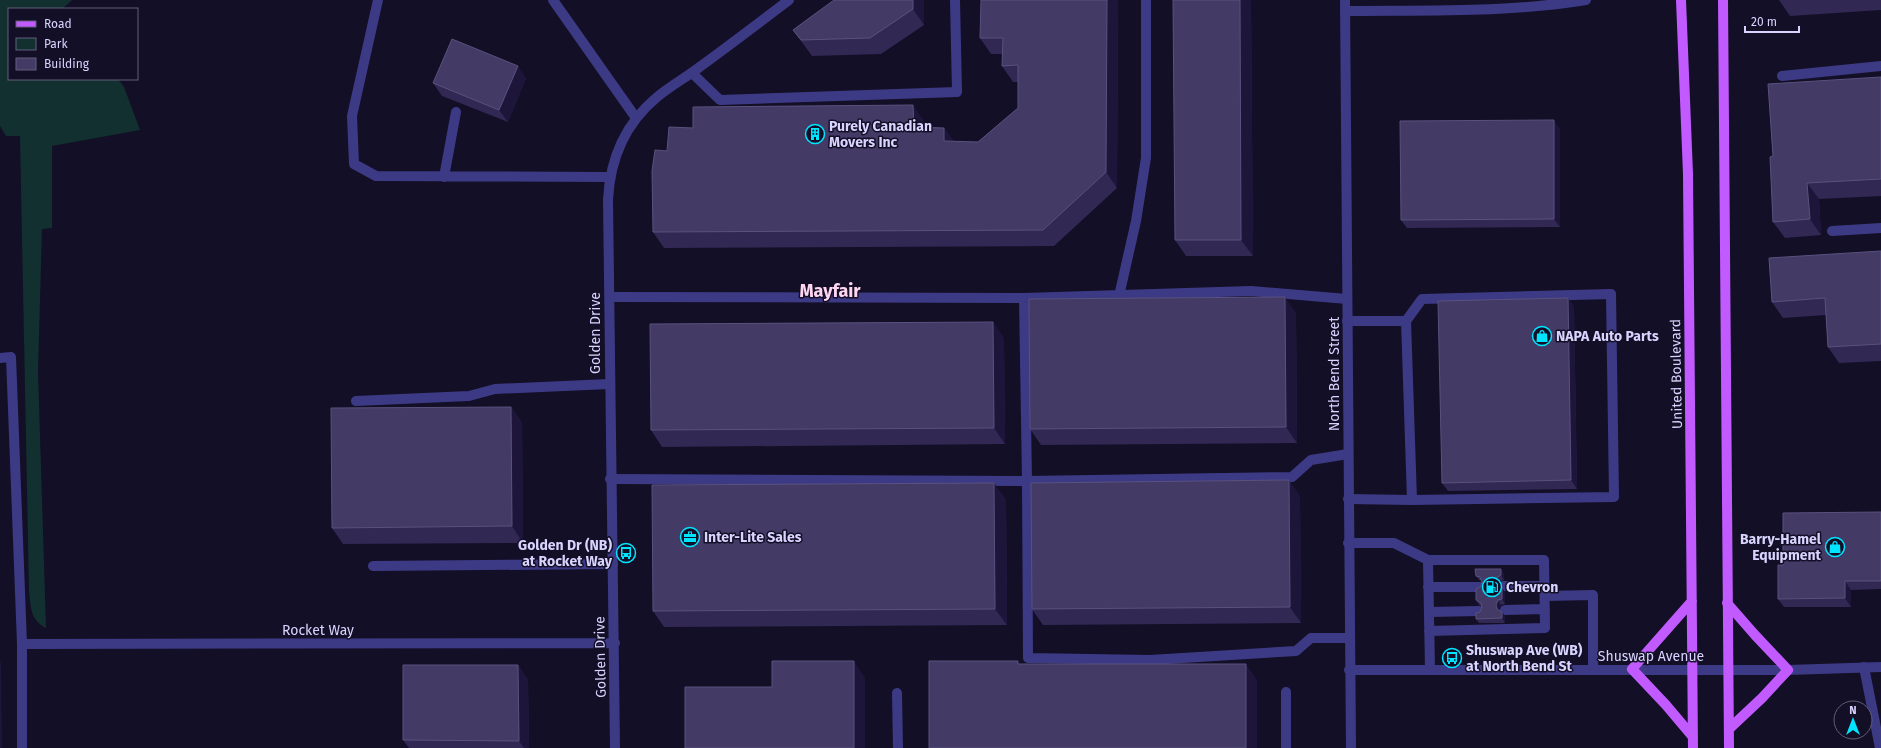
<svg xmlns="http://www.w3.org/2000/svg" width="1881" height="748" font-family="'Fira Sans',sans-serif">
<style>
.green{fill:#12302f}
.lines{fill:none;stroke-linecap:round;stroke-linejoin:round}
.lane{stroke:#3d3a85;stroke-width:10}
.street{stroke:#3d3a85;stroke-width:10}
.primary{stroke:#c25bff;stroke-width:10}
.wall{fill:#312854}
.shaded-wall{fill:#1d163a}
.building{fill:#433a66;stroke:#5a527e}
.labels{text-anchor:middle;stroke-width:3;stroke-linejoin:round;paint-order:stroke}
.poi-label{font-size:14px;font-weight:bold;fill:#d9d4ff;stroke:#130f26;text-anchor:start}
.street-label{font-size:14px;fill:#d9d4ff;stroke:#130f26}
.district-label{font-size:18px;font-weight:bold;fill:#ffd6f0;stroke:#130f26}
</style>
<rect width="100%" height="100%" fill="#130f26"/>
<path class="green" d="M 0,0 L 72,0 L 62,9 L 9,9 L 9,79 L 118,79 L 124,87 L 140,130 L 52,146 L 52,228 L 42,229 L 38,372 L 46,628 C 30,620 31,607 29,591 L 20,136 L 6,136 L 0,126 Z"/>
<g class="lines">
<path class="lane" d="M 378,0 L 352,116 L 354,164 L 376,176 L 610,177
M 553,0 L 636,118
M 1345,11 C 1425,10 1506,13 1586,0
M 692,73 L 720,100 L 957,92 L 955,0
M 1782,76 L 1881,66
M 444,177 L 456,112
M 1832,231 L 1881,228
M 1119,296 L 1136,221 L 1146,158 L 1146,0
M 610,297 L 1024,298
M 1347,299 L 1251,291 L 1024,298 L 1027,481 L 1292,477 L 1311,460 L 1348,454
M 1347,321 L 1406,321 L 1412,500 L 1348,499
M 1406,321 L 1422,299 L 1611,294 L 1614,497 L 1412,500
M 0,358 L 11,357 L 22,644 L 22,748
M 356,401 L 469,396 L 495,389 L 609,384
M 610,479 L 1027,481 L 1028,658 L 1150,660 L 1296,651 L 1311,638 L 1349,638
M 1348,543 L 1394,543 L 1428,560 L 1430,670
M 1428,560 L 1544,560 L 1545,628 L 1429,631
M 373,566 L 613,564
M 1504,586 L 1544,586
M 1428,587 L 1479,587
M 1545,596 L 1593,595 L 1593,670
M 1505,610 L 1545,609
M 1429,612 L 1479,611
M 1864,667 L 1880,748
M 897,693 L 898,748
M 1286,748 L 1286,692"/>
<path class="street" d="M 1345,0 L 1351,748
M 22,644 L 615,643
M 1349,670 L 1788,670 L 1881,667
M 615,748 L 608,200 C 610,160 625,124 656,98 C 670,86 687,77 701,66 C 731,44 760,22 789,0"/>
<path class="primary" d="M 1681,0 L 1688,174 L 1693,748
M 1723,0 L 1729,748
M 1692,601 L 1632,669 L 1666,705 L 1693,737
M 1727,603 L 1755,635 L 1788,670 L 1762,698 L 1729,729"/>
</g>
<path class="wall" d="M 924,0 L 924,25 L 881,54 L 812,56 L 793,30 Z
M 1118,0 L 1117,188 L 1054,246 L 664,248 L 653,232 L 667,151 L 693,128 L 924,121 L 924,127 L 944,128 L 954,142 L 978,142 L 1018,108 L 1018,82 L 1013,82 L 1002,66 L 1002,54 L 991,54 L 980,38 Z
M 1173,0 L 1251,0 L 1253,256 L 1186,256 L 1175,240 Z
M 1779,0 L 1881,0 L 1881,10 L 1790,16 Z
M 1881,77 L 1881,196 L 1819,199 L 1821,235 L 1785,238 L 1773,222 L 1773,156 Z
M 526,78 L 508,122 L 442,96 L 433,83 Z
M 1560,129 L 1560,227 L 1407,228 L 1401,220 Z
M 1881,251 L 1881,361 L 1839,363 L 1828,347 L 1826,315 L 1783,318 L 1772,302 Z
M 1568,298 L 1574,307 L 1577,489 L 1448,491 L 1442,483 Z
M 1296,313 L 1297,443 L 1041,445 L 1030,429 Z
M 1004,338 L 1005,444 L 662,447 L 651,430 Z
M 511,407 L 522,423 L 523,543 L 343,544 L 332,528 Z
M 1289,480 L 1300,497 L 1301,623 L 1043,625 L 1032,609 Z
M 1006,499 L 1007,625 L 664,627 L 653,611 Z
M 1881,512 L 1881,589 L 1851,590 L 1851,607 L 1784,607 L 1778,599 L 1783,565 Z
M 1504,573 L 1504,580 L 1499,582 L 1498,586 L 1505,592 L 1505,604 L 1501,605 L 1499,610 L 1502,612 L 1505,616 L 1505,623 L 1479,623 L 1476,619 L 1482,607 L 1479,605 L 1476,600 L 1482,582 L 1482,581 L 1479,580 L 1476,576 Z
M 518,665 L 528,680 L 529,748 L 409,748 L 403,740 Z"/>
<path class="shaded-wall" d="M 913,0 L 924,0 L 924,25 L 913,9 Z
M 1107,0 L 1118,0 L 1117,188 L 1106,172 Z
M 1240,0 L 1251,0 L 1253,256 L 1241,240 Z
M 518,66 L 526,78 L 508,122 L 499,110 Z
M 913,105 L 924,121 L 925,143 L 914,127 Z
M 1554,120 L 1560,129 L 1560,227 L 1554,219 Z
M 944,128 L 955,144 L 944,141 Z
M 1807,183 L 1819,199 L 1821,235 L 1810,219 Z
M 1285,297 L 1296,313 L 1297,443 L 1286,427 Z
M 1568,298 L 1574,307 L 1577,489 L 1571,480 Z
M 993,322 L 1004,338 L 1005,444 L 994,428 Z
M 511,407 L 522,423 L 523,543 L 512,526 Z
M 1289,480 L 1300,497 L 1301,623 L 1290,607 Z
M 994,483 L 1006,499 L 1007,625 L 995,609 Z
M 1501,569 L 1504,573 L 1504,580 L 1501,575 Z
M 1496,578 L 1499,582 L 1498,586 L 1500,591 L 1495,582 Z
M 1845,581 L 1851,590 L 1851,607 L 1845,598 Z
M 1502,588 L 1505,592 L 1505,604 L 1502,599 Z
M 1498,600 L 1501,605 L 1499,610 L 1500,614 L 1497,609 L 1496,605 Z
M 1502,612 L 1505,616 L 1505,623 L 1502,618 Z
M 854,661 L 865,678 L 865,748 L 854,748 Z
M 0,662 L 1,663 L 2,748 L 0,748 Z
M 1246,664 L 1257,680 L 1257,748 L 1246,748 Z
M 518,665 L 528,680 L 529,748 L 524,748 L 519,741 Z"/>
<path class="building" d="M 834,0 L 913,0 L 913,9 L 870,38 L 801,40 L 793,30 Z
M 981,0 L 1107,0 L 1106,172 L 1043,230 L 653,232 L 652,171 L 655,150 L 667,151 L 669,127 L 693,128 L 693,107 L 913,105 L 914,127 L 944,128 L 944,141 L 978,142 L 1018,108 L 1018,65 L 1002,66 L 1003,38 L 980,38 Z
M 1173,0 L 1240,0 L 1241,240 L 1175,240 Z
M 452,39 L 518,66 L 499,110 L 433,83 Z
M 1881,77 L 1881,179 L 1807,183 L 1810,219 L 1773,222 L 1770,157 L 1773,156 L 1768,84 Z
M 1554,120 L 1554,219 L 1401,220 L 1400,121 Z
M 1881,251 L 1881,344 L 1828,347 L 1825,298 L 1772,302 L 1769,258 Z
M 1285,297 L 1286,427 L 1030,429 L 1029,299 Z
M 1568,298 L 1571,480 L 1442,483 L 1438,301 Z
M 993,322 L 994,428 L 651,430 L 650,324 Z
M 511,407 L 512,526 L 332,528 L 331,408 Z
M 1289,480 L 1290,607 L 1032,609 L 1031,483 Z
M 994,483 L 995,609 L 653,611 L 652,485 Z
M 1881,512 L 1881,581 L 1845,581 L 1845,598 L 1778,599 L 1778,565 L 1783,565 L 1783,513 Z
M 1475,569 L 1501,569 L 1501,575 L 1496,578 L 1495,582 L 1497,587 L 1502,588 L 1502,599 L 1498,600 L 1496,605 L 1497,609 L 1502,612 L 1502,618 L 1476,619 L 1476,613 L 1480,612 L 1482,607 L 1481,603 L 1476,600 L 1476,589 L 1481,586 L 1482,582 L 1480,577 L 1476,576 Z
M 772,661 L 854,661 L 854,748 L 685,748 L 685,687 L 772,687 Z
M 929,661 L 1018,661 L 1018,664 L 1246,664 L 1246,748 L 929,748 Z
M 403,665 L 518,665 L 519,741 L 403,740 Z"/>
<defs>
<g id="building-ring" transform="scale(1)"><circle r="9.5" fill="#130f26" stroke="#00e5ff" stroke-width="1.5"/><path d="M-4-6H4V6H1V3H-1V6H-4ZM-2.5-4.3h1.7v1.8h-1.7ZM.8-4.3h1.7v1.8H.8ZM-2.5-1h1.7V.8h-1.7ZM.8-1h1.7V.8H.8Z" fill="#00e5ff"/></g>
<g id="shop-ring" transform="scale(1)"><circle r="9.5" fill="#130f26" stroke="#00e5ff" stroke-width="1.5"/><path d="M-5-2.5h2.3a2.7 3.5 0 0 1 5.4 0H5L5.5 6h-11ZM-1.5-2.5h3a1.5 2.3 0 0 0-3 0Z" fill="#00e5ff"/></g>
<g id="office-ring" transform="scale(1)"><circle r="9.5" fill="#130f26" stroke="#00e5ff" stroke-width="1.5"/><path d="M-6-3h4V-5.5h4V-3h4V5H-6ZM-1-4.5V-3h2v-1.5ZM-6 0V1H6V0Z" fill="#00e5ff"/></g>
<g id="bus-ring" transform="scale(1)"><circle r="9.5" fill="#130f26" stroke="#00e5ff" stroke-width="1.5"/><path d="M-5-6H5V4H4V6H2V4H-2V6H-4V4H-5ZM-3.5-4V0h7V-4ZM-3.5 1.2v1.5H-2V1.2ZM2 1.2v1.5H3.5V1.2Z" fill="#00e5ff"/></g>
<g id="fuel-ring" transform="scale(1)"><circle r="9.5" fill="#130f26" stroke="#00e5ff" stroke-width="1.5"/><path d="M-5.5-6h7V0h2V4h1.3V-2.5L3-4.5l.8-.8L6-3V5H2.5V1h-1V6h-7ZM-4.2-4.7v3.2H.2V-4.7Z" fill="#00e5ff"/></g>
</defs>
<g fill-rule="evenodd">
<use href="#building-ring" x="815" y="134"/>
<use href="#shop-ring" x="1542" y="336"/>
<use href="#office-ring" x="690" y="537"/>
<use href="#shop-ring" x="1835" y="547"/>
<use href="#bus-ring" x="626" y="553"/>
<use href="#fuel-ring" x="1492" y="587"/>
<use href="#bus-ring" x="1452" y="658"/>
</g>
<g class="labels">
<g class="poi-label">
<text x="829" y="131">Purely Canadian<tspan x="829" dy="16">Movers Inc</tspan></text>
<text x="1556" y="341">NAPA Auto Parts</text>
<text x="704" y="542">Inter-Lite Sales</text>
<text x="1821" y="544" text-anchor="end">Barry-Hamel<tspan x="1821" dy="16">Equipment</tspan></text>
<text x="612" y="550" text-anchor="end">Golden Dr (NB)<tspan x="612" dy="16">at Rocket Way</tspan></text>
<text x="1506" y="592">Chevron</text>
<text x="1466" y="655">Shuswap Ave (WB)<tspan x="1466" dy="16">at North Bend St</tspan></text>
</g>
<g class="street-label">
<text transform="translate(595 333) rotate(-90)" y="5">Golden Drive</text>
<text transform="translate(1334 374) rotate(-90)" y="5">North Bend Street</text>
<text transform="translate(1676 374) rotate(-91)" y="5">United Boulevard</text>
<text x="318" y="635">Rocket Way</text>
<text x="1651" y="661">Shuswap Avenue</text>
<text transform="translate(600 657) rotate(-91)" y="5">Golden Drive</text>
</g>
<g class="district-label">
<text x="830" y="297">Mayfair</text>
</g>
</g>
<rect x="8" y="8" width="130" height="72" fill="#130f26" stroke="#625e7d"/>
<rect x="16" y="21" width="20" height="6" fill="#c25bff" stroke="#625e7d"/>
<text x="44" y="28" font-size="12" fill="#d9d4ff">Road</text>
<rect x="16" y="38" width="20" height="12" fill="#12302f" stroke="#625e7d"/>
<text x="44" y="48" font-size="12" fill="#d9d4ff">Park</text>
<rect x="16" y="58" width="20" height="12" fill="#433a66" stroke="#625e7d"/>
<text x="44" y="68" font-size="12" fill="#d9d4ff">Building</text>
<g transform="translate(1853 720)"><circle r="19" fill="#130f26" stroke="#625e7d"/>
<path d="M0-3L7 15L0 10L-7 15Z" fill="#00e5ff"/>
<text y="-6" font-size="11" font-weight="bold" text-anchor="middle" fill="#d9d4ff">N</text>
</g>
<path d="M1745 26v6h54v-6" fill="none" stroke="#d9d4ff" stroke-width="2"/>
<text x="1751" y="26" font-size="12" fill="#d9d4ff" stroke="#130f26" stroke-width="3" paint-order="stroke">20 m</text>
</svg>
